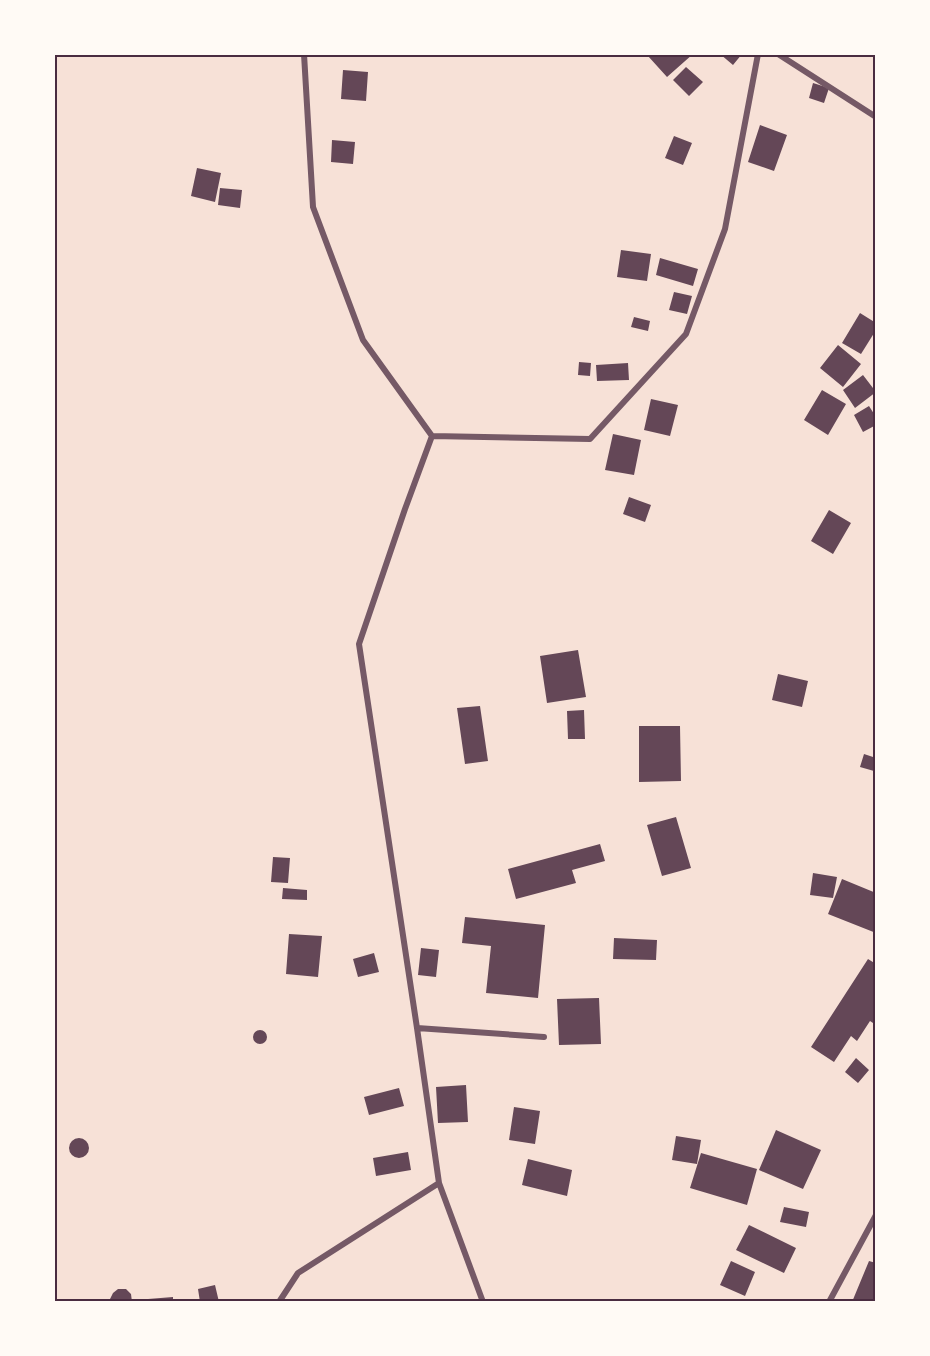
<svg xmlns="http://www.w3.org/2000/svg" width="930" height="1356" font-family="Manrope,sans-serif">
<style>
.building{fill:#644757}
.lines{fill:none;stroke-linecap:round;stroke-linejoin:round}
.minor{stroke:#755966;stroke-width:6}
.neatline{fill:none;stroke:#4a2c40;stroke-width:2}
</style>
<rect width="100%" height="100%" fill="#f7e1d7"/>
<path class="building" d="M 650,54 L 693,54 L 667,77 L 648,56 Z
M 720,54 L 742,54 L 733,65 Z
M 686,67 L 703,82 L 689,96 L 673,80 Z
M 343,70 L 368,72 L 366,101 L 341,99 Z
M 813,83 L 829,88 L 824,103 L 809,98 Z
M 760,125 L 787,135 L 774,171 L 748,162 Z
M 674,136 L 692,143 L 683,165 L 665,158 Z
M 332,140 L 355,142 L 353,164 L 331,162 Z
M 197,168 L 221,173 L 215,202 L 191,196 Z
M 220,188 L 242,190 L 240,208 L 218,205 Z
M 621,250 L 651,254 L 647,281 L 617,277 Z
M 660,258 L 698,269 L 693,286 L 656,275 Z
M 674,292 L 692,296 L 687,314 L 669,310 Z
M 860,313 L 876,323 L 876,330 L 861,354 L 842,343 Z
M 634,317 L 650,321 L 648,331 L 631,327 Z
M 838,345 L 861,364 L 843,387 L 820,368 Z
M 579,362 L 591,363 L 590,376 L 578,375 Z
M 628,363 L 629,380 L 597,381 L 596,365 Z
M 863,375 L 876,392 L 855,408 L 843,390 Z
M 822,390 L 846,404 L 828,435 L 804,420 Z
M 651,399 L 678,405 L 670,436 L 644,430 Z
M 869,406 L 876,417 L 876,425 L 863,432 L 854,415 Z
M 613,434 L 641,440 L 634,475 L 605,470 Z
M 629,497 L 651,505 L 645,522 L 623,514 Z
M 829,510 L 851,523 L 833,554 L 811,541 Z
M 578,650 L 586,697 L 547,703 L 540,656 Z
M 778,674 L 808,681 L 802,707 L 772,700 Z
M 480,706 L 488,761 L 465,764 L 457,708 Z
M 584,710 L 585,739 L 568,739 L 567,711 Z
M 639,726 L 680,726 L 681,781 L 639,782 Z
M 864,754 L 876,758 L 874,771 L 860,767 Z
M 676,817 L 691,868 L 662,876 L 647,825 Z
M 600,844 L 605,861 L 572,870 L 576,883 L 516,899 L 508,869 Z
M 273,857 L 290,858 L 288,883 L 271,882 Z
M 813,873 L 837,877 L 833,898 L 810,895 Z
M 842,879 L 876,893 L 876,933 L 828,914 Z
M 283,888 L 307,890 L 307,900 L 282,899 Z
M 465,917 L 545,925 L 538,998 L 486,993 L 491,946 L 462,943 Z
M 289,934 L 322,936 L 318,977 L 286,974 Z
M 614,938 L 657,940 L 656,960 L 613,959 Z
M 421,948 L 439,950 L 436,977 L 418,975 Z
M 374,953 L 379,972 L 358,977 L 353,959 Z
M 868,959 L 876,964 L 876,1025 L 870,1021 L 857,1041 L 851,1036 L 834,1062 L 811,1047 Z
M 599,998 L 601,1044 L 559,1045 L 557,999 Z
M253 1037a7 7 0 1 1 14 0a7 7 0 1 1-14 0Z
M 856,1058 L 869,1070 L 858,1083 L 845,1072 Z
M 466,1085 L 468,1122 L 438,1123 L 436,1087 Z
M 399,1088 L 404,1106 L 369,1115 L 364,1097 Z
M 514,1107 L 540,1111 L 535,1144 L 509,1140 Z
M 776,1130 L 821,1150 L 803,1189 L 759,1170 Z
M 676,1136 L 701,1140 L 697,1164 L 672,1160 Z
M69 1148a10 10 0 1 1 20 0a10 10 0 1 1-20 0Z
M 408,1152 L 411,1170 L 376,1176 L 373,1158 Z
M 701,1153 L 757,1169 L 747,1205 L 690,1188 Z
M 528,1159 L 572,1170 L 567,1196 L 522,1185 Z
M 784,1207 L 809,1212 L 806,1227 L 780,1222 Z
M 749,1225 L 796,1248 L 784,1273 L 736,1250 Z
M 731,1261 L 755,1272 L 745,1296 L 720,1285 Z
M 869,1261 L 876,1263 L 876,1302 L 852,1302 Z
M 215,1285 L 219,1302 L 200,1302 L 198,1289 Z
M 118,1289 L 126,1289 L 131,1294 L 132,1302 L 111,1302 L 110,1299 L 113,1293 Z
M 173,1297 L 173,1302 L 148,1302 L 148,1299 Z"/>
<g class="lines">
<path class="minor" d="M 304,54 L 313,207 L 363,340 L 432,436 L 590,439 L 686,334 L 725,229 L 758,54
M 778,54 L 876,117
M 432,436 L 405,509 L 359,644 L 417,1028 L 439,1183 L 483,1302
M 417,1028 L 544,1037
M 279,1302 L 298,1273 L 439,1183
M 829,1302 L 876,1215"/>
</g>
<rect width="930" height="1356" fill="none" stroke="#fffaf5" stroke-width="111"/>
<rect x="56" y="56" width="818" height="1244" class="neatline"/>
</svg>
